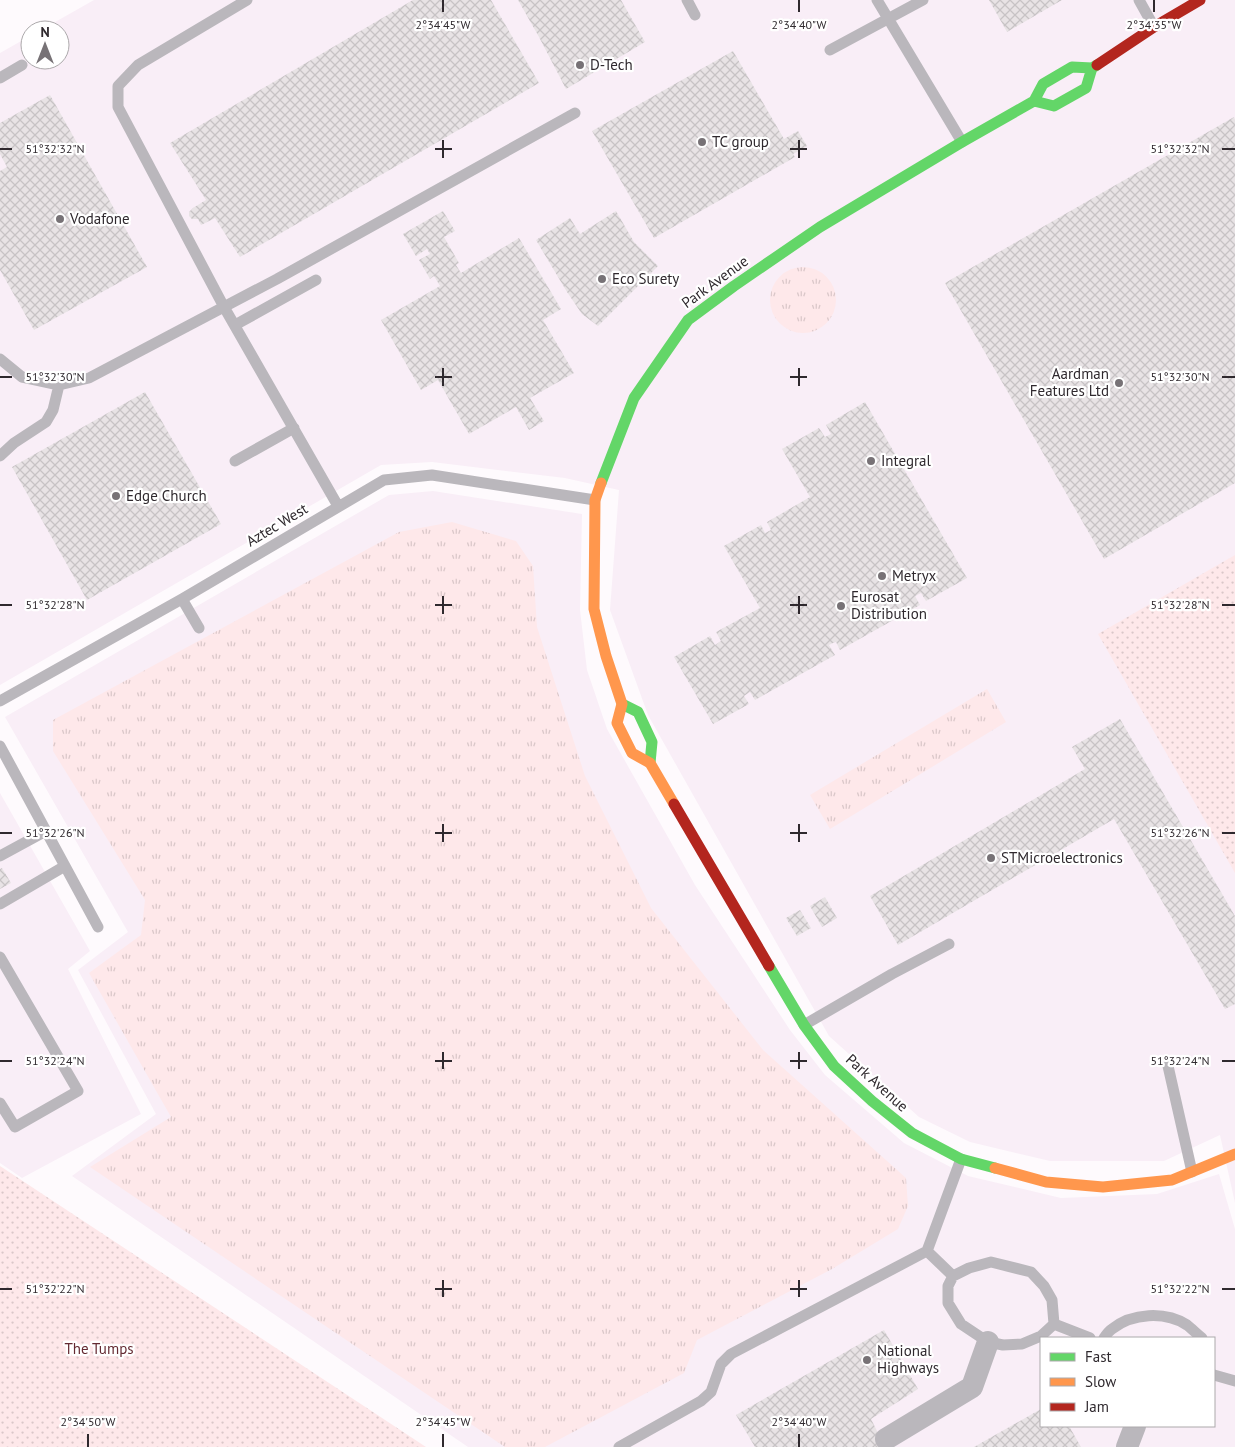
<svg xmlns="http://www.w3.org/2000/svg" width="1235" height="1447" font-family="'PT Sans',sans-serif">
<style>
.built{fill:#f9eef7;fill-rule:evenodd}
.grass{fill:url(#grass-tufts)}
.park{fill:url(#park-dots)}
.building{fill:url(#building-cross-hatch)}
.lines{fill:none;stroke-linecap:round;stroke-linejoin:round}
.lane{stroke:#bab7bc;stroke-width:11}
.street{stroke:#bab7bc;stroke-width:22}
.fast{stroke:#63d668;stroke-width:11}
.slow{stroke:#ff974d;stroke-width:11}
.jam{stroke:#b3261e;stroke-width:11}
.ticks{fill:none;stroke:#2f292e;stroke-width:2}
.poi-dot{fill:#777276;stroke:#fff;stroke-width:2}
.labels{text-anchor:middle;stroke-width:4.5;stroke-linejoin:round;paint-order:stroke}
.poi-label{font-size:15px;fill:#2f292e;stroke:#fff;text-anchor:start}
.street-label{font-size:15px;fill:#2f292e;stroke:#fff}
.park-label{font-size:15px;fill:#642a32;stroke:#fff}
.ticks-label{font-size:12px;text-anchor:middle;fill:#2f292e;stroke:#fff;stroke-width:4.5;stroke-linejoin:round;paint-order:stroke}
</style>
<defs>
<pattern id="grass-tufts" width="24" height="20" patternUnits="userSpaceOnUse" patternTransform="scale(1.25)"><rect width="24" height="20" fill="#fee8ea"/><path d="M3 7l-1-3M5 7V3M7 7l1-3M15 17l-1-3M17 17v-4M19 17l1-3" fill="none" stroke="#dac7c9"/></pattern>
<pattern id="park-dots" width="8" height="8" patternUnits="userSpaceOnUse" patternTransform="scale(1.25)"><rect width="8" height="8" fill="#fee8ea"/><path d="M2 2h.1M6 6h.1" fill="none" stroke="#dac7c9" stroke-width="1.8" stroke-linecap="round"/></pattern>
<pattern id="building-cross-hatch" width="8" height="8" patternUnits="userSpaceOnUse" patternTransform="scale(1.25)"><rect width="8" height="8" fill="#e8e3e5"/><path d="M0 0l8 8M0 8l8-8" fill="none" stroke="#c7c3c5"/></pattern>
</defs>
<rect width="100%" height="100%" fill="#fefafd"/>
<path class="built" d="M 94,0 L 1235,0 L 1235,1203 L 1220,1135 L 1164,1161 L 1050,1161 L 970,1142 L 919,1117 L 829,1036 L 648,715 L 610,610 L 619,490 L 565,478 L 432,462 L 381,465 L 0,685 L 0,53 L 30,36 L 30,60 L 60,60 L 60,30 L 41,30 Z
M 433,491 L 582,514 L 580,610 L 587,670 L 607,729 L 695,885 L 790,1030 L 825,1075 L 904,1143 L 968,1176 L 1061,1198 L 1157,1194 L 1219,1174 L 1235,1229 L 1235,1447 L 468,1447 L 72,1176 L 156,1114 L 78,970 L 128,932 L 5,717 L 389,495 ZM 1041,1338 L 1214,1338 L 1214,1426 L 1041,1426 Z
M 0,793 L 90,951 L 68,969 L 141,1114 L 22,1178 L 0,1163 Z"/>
<path class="grass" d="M770 300a33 33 0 1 1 66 0a33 33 0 1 1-66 0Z
M 452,522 L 516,541 L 533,566 L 537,627 L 585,776 L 651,908 L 763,1050 L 906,1178 L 908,1206 L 898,1229 L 832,1269 L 697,1340 L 684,1373 L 545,1447 L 505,1447 L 90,1167 L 171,1117 L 89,973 L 141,935 L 145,900 L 53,751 L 53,720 L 399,532 Z
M 987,689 L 1006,722 L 830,829 L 810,795 Z"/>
<path class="park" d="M 1235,555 L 1235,873 L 1098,634 Z
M 0,1166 L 426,1447 L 0,1447 Z"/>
<path class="building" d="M 413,0 L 491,0 L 539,83 L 240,257 L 215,218 L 201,225 L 198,219 L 192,219 L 189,216 L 189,212 L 193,208 L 206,200 L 170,143 Z
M 518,0 L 621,0 L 645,42 L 566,89 L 539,37 Z
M 989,0 L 1062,0 L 1007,32 Z
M 733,51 L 784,139 L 798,131 L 807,146 L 793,154 L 795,157 L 654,238 L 592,131 Z
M 50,95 L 147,267 L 34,330 L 0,270 L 0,171 L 7,167 L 0,154 L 0,123 Z
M 1234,117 L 1235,120 L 1235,483 L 1104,559 L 945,283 Z
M 443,211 L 455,231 L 444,237 L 459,263 L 456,265 L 461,273 L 519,238 L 561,309 L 543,320 L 574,373 L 530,398 L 544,421 L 529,430 L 516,407 L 469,434 L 438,380 L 421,390 L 381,320 L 440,286 L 434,276 L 430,279 L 419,260 L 430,254 L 427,249 L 416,256 L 403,234 Z
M 616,211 L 634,242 L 658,266 L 598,326 L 582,314 L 567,292 L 536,240 L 570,218 L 580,234 Z
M 145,392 L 221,524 L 87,600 L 12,467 Z
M 865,402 L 967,578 L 926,601 L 921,593 L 915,596 L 920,605 L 840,650 L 836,642 L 833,643 L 829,645 L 835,655 L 755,700 L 750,692 L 744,696 L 749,704 L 713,724 L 674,657 L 710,636 L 715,645 L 721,641 L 716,632 L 760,608 L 724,546 L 761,525 L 765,533 L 771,530 L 767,522 L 810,497 L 782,449 L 819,428 L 825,437 L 831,434 L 826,425 Z
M 1120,719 L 1235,916 L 1235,1004 L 1225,1009 L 1114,819 L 898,945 L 870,896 L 1085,769 L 1072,747 Z
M 2,868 L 11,883 L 0,889 L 0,869 Z
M 825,897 L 837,918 L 822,927 L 810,906 Z
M 800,910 L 811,928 L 797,936 L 786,918 Z
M 884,1330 L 918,1389 L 871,1419 L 885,1447 L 755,1447 L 736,1415 Z
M 1041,1409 L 1041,1426 L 1069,1426 L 1081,1447 L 974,1447 Z"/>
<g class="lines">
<path class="lane" d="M 247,0 L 138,65 L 118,86 L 118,107 L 224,307 L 338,506
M 687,0 L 695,15
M 877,0 L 962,142
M 1139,0 L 1154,27
M 830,50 L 923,0
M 0,78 L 22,65
M 235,325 L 316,280
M 0,359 L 22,377 L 59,385 L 89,378 L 277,279 L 575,113
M 0,456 L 14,443 L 46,422 L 53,410 L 59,385
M 235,461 L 294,428
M 182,599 L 199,628
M 0,701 L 182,599 L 384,480 L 432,475 L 595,500
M 0,746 L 98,927
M 0,856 L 46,831
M 0,904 L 65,866
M 0,957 L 78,1091 L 15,1127 L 0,1103
M 804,1025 L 892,974 L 949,944
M 1168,1066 L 1192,1172
M 991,1262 L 1031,1272 L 1044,1286 L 1052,1300 L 1054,1324 L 1041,1336 L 1022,1344 L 1003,1345 L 988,1342 L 961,1324 L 948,1303 L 948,1286 L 953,1276 L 969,1268 Z
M 953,1276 L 927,1251 L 961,1159
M 1054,1324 L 1090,1338
M 1104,1338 C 1106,1335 1109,1331 1112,1329 C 1132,1313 1165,1311 1187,1325 C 1192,1329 1197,1334 1202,1338
M 1214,1375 L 1235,1381
M 619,1447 L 701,1401 L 711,1392 L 721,1364 L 731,1354 L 927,1251"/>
<path class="street" d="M 886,1439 L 972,1387 L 988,1342
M 1127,1447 L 1135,1426"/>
<path class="fast" d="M 1034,101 L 1054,106 L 1086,88 L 1092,68
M 601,483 L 634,398 L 688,320 L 734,286 L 820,227 L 962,142 L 1034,101 L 1043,84 L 1072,67 L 1092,68 L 1097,65
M 622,704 L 638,712 L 652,742 L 650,763
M 769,966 L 804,1025 L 834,1066 L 872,1101 L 912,1133 L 961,1159 L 995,1168"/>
<path class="slow" d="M 601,483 L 595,500 L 594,609 L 606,656 L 622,704 L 617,723 L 632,753 L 650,763 L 674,804
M 995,1168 L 1046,1182 L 1103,1187 L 1172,1180 L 1235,1154"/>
<path class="jam" d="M 1097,65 L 1154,27 L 1200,0
M 674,804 L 769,966"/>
</g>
<path class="ticks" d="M 443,0 L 443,12M 799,0 L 799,12M 1154,0 L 1154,12M 443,140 L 443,158M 799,140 L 799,158M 0,149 L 12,149M 435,149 L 452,149M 790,149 L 807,149M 1222,149 L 1235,149M 443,368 L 443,386M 799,368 L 799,386M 0,377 L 12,377M 435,377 L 452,377M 790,377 L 807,377M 1222,377 L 1235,377M 443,596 L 443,614M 799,596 L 799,614M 0,605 L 12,605M 435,605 L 452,605M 790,605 L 807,605M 1222,605 L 1235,605M 443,824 L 443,842M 799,824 L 799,842M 0,833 L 12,833M 435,833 L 452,833M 790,833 L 807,833M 1222,833 L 1235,833M 443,1052 L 443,1069M 799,1052 L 799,1069M 0,1061 L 12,1061M 435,1061 L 452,1061M 790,1061 L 807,1061M 1222,1061 L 1235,1061M 443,1280 L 443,1297M 799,1280 L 799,1297M 0,1289 L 12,1289M 435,1289 L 452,1289M 790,1289 L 807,1289M 1222,1289 L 1235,1289M 88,1434 L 88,1447M 443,1434 L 443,1447M 799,1434 L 799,1447"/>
<g class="poi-dot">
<circle cx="580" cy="65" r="5"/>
<circle cx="702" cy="142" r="5"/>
<circle cx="60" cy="219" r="5"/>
<circle cx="602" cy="279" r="5"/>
<circle cx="1119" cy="383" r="5"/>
<circle cx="871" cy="461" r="5"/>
<circle cx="116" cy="496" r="5"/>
<circle cx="882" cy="576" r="5"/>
<circle cx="841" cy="606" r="5"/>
<circle cx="991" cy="858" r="5"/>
<circle cx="867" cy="1360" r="5"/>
</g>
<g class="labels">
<g class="poi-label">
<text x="590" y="70">D-Tech</text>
<text x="712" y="147">TC group</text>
<text x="70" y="224">Vodafone</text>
<text x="612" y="284">Eco Surety</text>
<text x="1109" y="379" text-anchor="end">Aardman<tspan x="1109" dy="17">Features Ltd</tspan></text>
<text x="881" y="466">Integral</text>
<text x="126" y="501">Edge Church</text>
<text x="892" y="581">Metryx</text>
<text x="851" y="602">Eurosat<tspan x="851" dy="17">Distribution</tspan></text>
<text x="1001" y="863">STMicroelectronics</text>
<text x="877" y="1356">National<tspan x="877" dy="17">Highways</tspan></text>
</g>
<g class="street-label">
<text transform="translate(715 282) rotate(-36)" y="5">Park Avenue</text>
<text transform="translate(277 525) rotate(-31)" y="5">Aztec West</text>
<text transform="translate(877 1083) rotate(42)" y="5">Park Avenue</text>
</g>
<g class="park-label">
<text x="99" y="1354">The Tumps</text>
</g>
</g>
<g class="ticks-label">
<text x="443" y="29">2°34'45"W</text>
<text x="799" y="29">2°34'40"W</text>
<text x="1154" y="29">2°34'35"W</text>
<text x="55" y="153">51°32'32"N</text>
<text x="1180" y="153">51°32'32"N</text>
<text x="55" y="381">51°32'30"N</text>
<text x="1180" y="381">51°32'30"N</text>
<text x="55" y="609">51°32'28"N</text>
<text x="1180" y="609">51°32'28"N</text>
<text x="55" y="837">51°32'26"N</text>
<text x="1180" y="837">51°32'26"N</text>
<text x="55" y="1065">51°32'24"N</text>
<text x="1180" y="1065">51°32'24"N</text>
<text x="55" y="1293">51°32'22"N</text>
<text x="1180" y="1293">51°32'22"N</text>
<text x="88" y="1426">2°34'50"W</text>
<text x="443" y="1426">2°34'45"W</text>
<text x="799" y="1426">2°34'40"W</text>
</g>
<rect x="1040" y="1337" width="175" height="90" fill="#ffffff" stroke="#aca9ab"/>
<rect x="1050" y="1353" width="25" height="8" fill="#63d668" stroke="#aca9ab"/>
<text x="1085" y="1362" font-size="15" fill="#2f292e">Fast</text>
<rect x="1050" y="1378" width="25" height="8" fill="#ff974d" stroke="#aca9ab"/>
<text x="1085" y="1387" font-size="15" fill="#2f292e">Slow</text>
<rect x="1050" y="1403" width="25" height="8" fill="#b3261e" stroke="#aca9ab"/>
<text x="1085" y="1412" font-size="15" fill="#2f292e">Jam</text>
<g transform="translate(45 45)"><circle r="24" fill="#ffffff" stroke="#aca9ab"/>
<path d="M0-4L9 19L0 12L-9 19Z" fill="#777276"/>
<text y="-8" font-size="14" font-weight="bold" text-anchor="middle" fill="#2f292e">N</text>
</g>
</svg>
